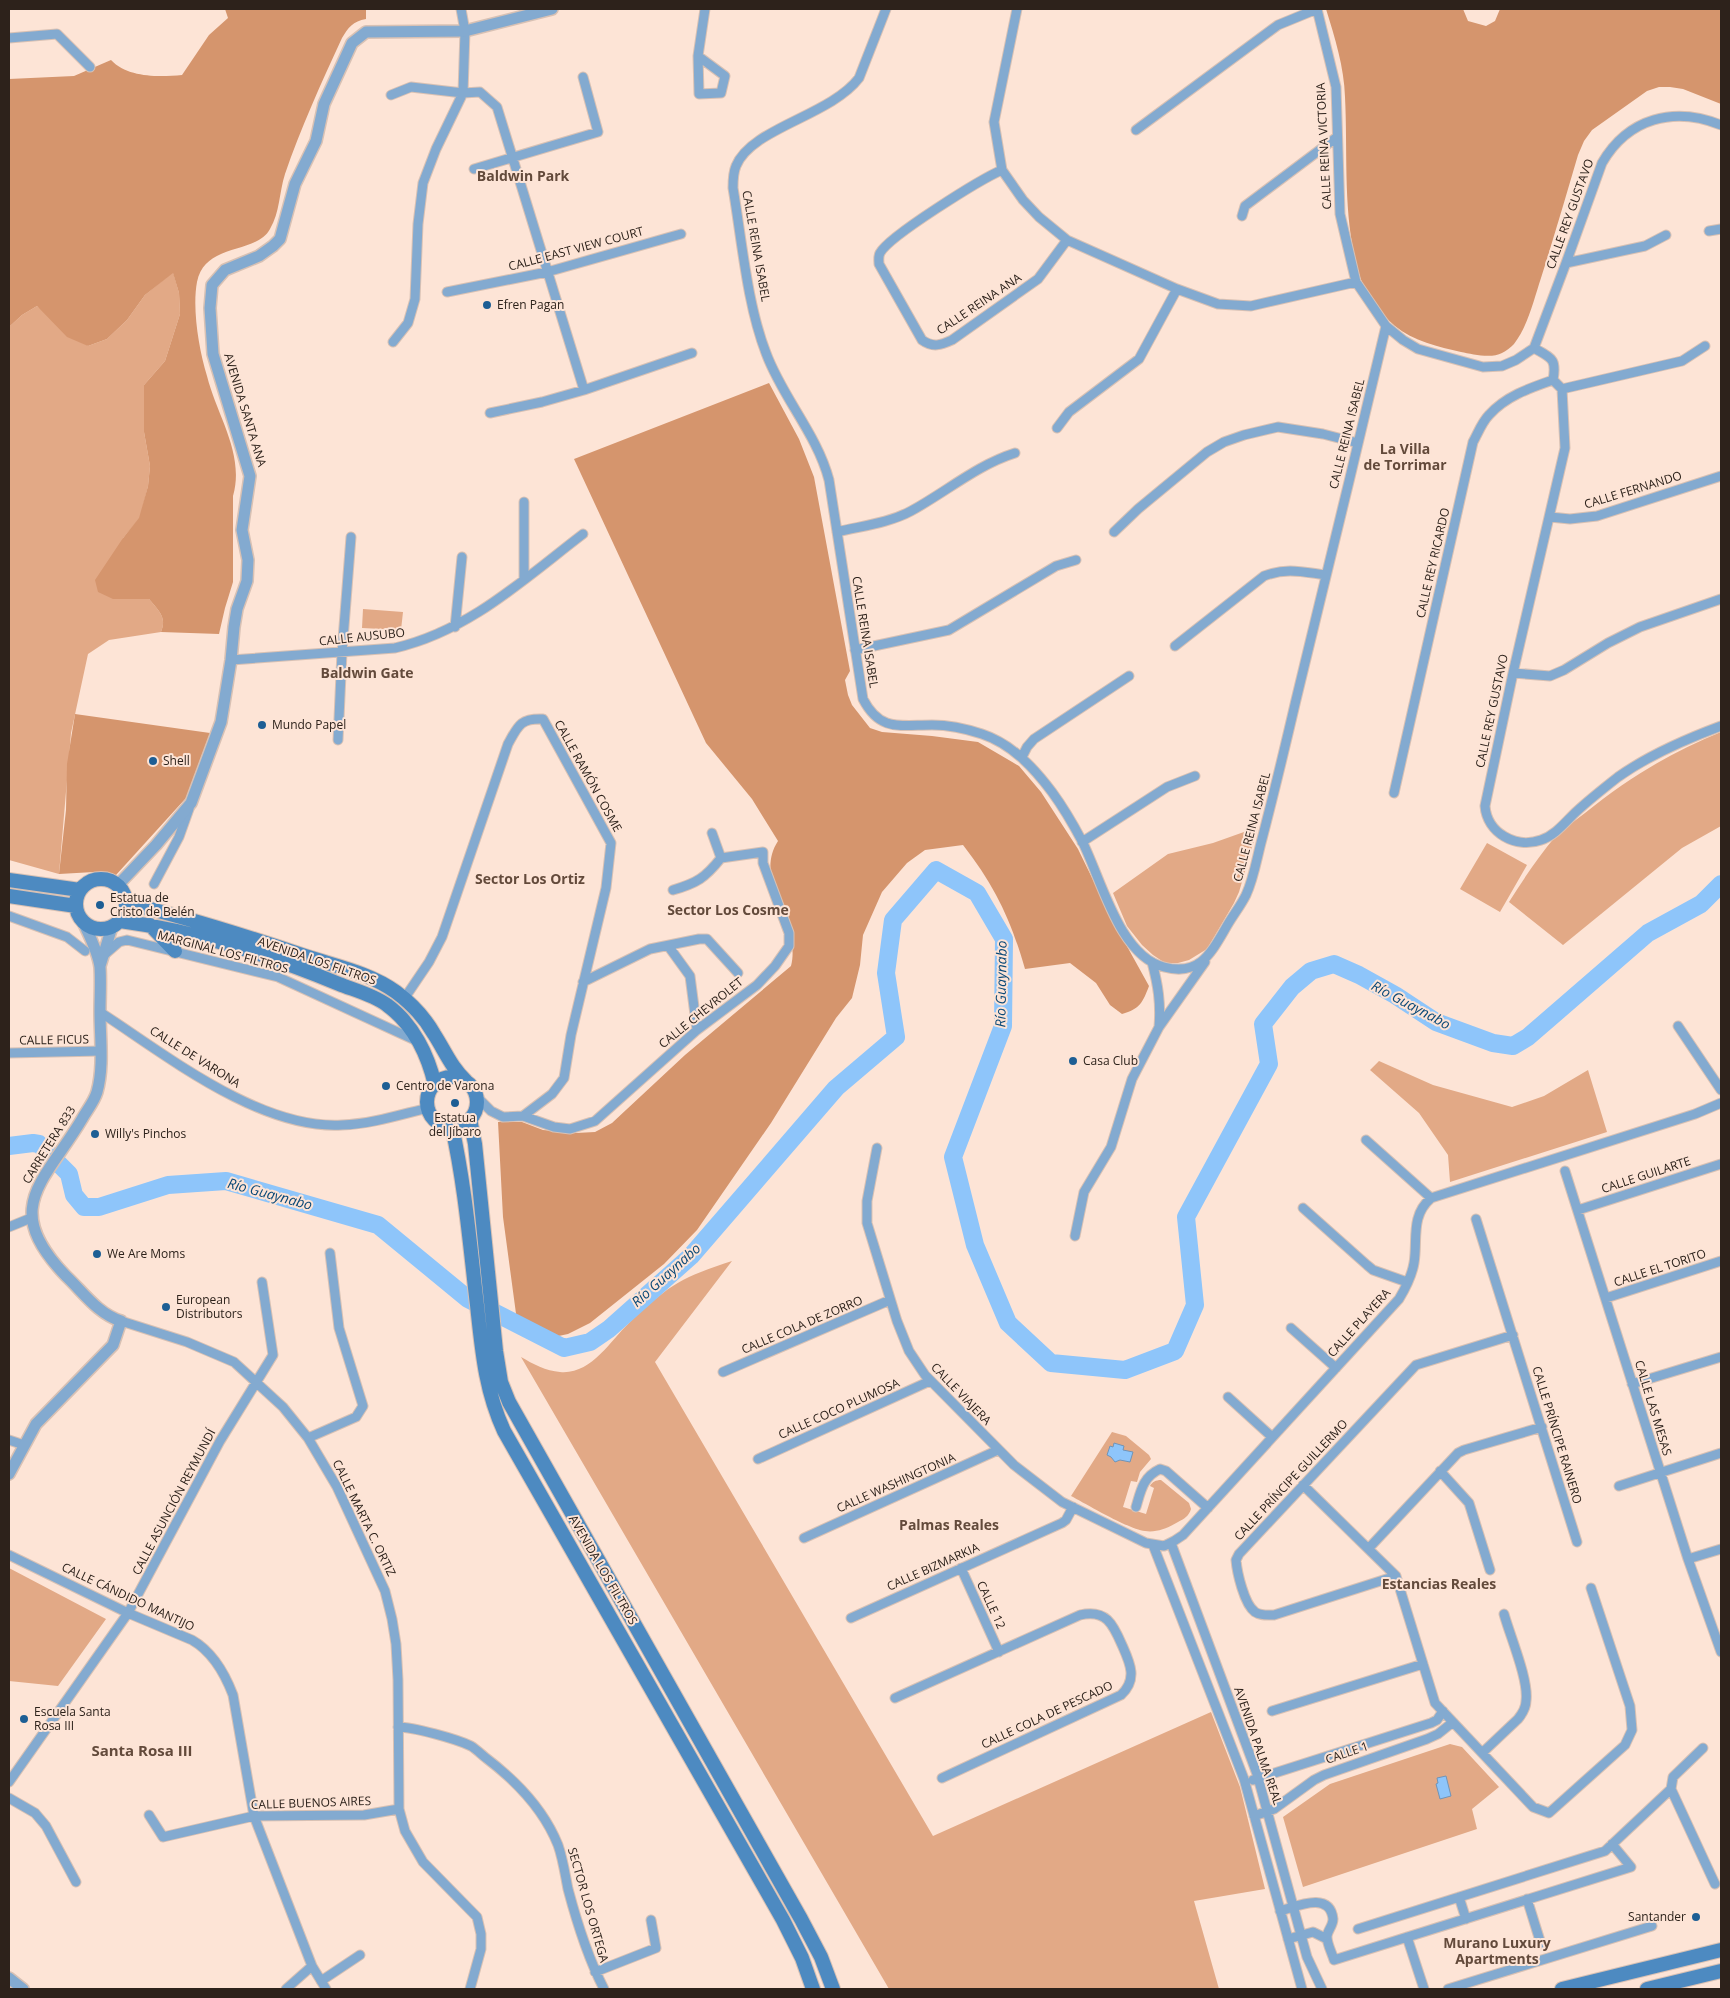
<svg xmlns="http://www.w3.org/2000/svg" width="1730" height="1998" font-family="'Open Sans',sans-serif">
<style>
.green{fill:#e2a986}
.forest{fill:#d5956d}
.water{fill:#8ec5fa;stroke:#7194b7}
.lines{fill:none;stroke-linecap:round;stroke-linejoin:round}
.river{stroke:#8ec5fa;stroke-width:18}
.minor-casing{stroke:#d8c1b4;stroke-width:11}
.tertiary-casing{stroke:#d8c1b4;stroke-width:14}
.secondary-casing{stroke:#d8c1b4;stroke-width:16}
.minor{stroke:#83aad0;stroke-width:9}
.tertiary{stroke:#83aad0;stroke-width:11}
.secondary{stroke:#4d8ac1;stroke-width:14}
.poi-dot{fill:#1d5e94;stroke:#fde4d6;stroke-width:2}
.labels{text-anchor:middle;stroke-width:4;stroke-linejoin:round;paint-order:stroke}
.street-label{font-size:12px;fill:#2d221b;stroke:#fde4d6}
.poi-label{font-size:12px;fill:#2d221b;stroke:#fde4d6;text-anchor:start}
.neighbourhood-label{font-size:14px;font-weight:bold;fill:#634a3b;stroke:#fde4d6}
.water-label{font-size:14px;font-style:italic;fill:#094877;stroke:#fde4d6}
.quarter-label{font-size:15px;font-weight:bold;fill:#634a3b;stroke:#fde4d6}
</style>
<rect width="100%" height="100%" fill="#fde4d6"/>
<path class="green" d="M 173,272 L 179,293 L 180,314 L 165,361 L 144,385 L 144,432 L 150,466 L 148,486 L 140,518 L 123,538 L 113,599 L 149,599 C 159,611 167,617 161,632 L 109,640 L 88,654 L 71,733 L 59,874 L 9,860 L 9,327 L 22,315 L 37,306 L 88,346 L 107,339 L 127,320 L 145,295 Z
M 363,609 L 403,612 L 401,630 L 362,628 Z
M 1721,732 L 1721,826 L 1682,848 L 1563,945 L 1509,902 C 1523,880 1538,857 1555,837 C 1564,828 1575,821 1585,813 C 1627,779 1671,752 1721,732 Z
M 1258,827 L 1239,892 L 1234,903 L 1207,949 L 1189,960 L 1178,963 L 1165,963 L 1153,955 L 1142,945 L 1127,926 L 1113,893 L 1168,854 L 1213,843 Z
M 1487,843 L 1527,865 L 1500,912 L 1460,889 Z
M 1379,1061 L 1433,1085 L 1512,1107 L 1544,1096 L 1588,1070 L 1607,1132 L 1450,1182 L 1448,1155 L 1419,1113 L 1370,1070 Z
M 732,1261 L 655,1362 L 933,1836 L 1211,1712 L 1240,1787 L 1265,1889 L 1194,1901 L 1219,1989 L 889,1989 L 521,1357 C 533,1364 546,1371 560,1372 C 591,1375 610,1341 629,1323 C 639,1313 651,1302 663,1293 C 683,1277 708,1269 732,1261 Z
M 1112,1432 L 1126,1436 L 1149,1455 L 1151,1459 L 1140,1472 L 1137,1482 L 1131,1481 L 1123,1507 L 1146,1514 L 1154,1488 L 1150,1486 C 1152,1482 1156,1480 1161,1480 L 1189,1503 L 1191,1509 C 1189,1516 1184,1519 1178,1522 C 1168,1528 1156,1533 1145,1531 C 1128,1529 1088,1505 1071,1496 Z
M 9,1568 L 106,1619 L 58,1686 L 9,1681 Z
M 1450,1744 L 1462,1747 L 1499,1787 L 1472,1809 L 1477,1829 L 1303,1887 L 1283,1817 L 1330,1784 Z"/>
<path class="forest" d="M 225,9 L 366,9 L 366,19 C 353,21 348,28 342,38 C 322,81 300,130 285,174 C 279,193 280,212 270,229 C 256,255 205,242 197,282 C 192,309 199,350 207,376 C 217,416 245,454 233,496 L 233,582 L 225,608 L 219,634 L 161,632 C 167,617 159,611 149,599 L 113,599 L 98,592 L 95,580 L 123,538 L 139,518 L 148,486 L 150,466 L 144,432 L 144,385 L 165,361 L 180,314 L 179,293 L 173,273 L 145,295 L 127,320 L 107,339 L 88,346 L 67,337 L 37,306 L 22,315 L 9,327 L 9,79 L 74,76 L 111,60 C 128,78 159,77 182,75 L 209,35 L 228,18 Z
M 1326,9 L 1463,9 L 1468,21 L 1486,26 L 1495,21 L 1500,9 L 1721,9 L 1721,104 L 1683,89 L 1670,87 L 1659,87 L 1647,91 L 1592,130 L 1584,141 L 1578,155 C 1566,196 1554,237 1541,278 C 1534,299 1528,326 1514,344 C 1511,347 1506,351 1502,353 C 1491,359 1472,354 1461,352 C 1439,347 1413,341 1395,326 C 1381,314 1366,295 1360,277 C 1342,220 1348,156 1345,97 C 1344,67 1335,38 1326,9 Z
M 769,383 L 799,439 L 814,477 L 850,671 L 845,680 L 848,695 L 852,705 L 870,728 L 882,732 L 932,736 L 978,742 L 1019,766 L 1041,792 L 1078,849 L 1113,921 L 1149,986 C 1143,1002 1140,1009 1122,1014 L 1110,1005 L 1096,983 L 1070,963 L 1025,969 C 1011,920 995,886 963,845 L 925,850 L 907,863 L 882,892 L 863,935 L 860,965 L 852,998 L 836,1018 L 771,1123 L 697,1230 L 664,1264 L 590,1323 L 568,1334 L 549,1338 L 541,1336 L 517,1321 L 503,1217 L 498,1122 L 522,1122 L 543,1130 L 576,1133 L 595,1132 L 612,1123 L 685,1055 L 791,966 C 802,923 752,881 778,841 L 752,799 L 706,743 L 574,459 Z
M 75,714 L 210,733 L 186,798 L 116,875 L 94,872 L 59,874 L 66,810 L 67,764 Z"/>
<path class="water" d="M 1114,1443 L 1124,1446 L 1123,1450 L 1133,1452 L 1130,1462 L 1120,1460 L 1115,1462 L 1111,1457 L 1107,1455 L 1110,1446 L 1113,1447 Z
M 1446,1776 L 1451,1796 L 1440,1799 L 1436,1784 L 1438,1783 L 1437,1778 Z"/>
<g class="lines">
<path class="river" d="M 9,1146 L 33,1143 L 39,1144 L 69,1174 L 74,1195 L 84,1207 L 99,1207 L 168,1185 L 226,1181 L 378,1225 L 468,1299 L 564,1348 L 590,1342 L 609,1329 L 691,1256 L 836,1088 L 896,1037 L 886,973 L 893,920 L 936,870 L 977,893 L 1004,939 L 1003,1026 L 953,1157 L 975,1245 L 1008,1323 L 1051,1363 L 1125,1370 L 1175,1351 L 1195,1305 L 1186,1217 L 1269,1064 L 1263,1024 L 1292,987 L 1311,971 L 1334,964 L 1359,975 L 1395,995 L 1436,1022 L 1493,1043 L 1513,1046 L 1528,1037 L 1648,933 L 1701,904 L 1721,884"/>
<g class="minor-casing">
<path id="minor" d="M 886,9 L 859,78 C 830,116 751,128 736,166 C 733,173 733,181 733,188 C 742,241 747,304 766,353 C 782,397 817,434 829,480 L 863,699 C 880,732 900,725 932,725 C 948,725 967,729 982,734 C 1012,744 1034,768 1052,792 C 1063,807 1073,824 1082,841 C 1101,878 1119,956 1164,967 C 1201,977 1212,951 1228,924 C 1234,914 1241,905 1246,895 C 1254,878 1257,857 1262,839 C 1274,793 1285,747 1296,700 C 1326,575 1357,451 1386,326 L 1356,282 L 1340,214 L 1336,87 L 1317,9
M 1017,9 L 994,122 L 1002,170 L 1023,200 L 1039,217 L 1067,240 L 1177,289 L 1218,304 L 1251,306 L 1356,282
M 9,38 L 57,34 L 90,67
M 698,56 L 725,76 L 721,93 L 699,94 L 698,56 L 705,9
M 391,95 L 411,87 L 463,93 L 480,92 L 497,107 L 584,390
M 1136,130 L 1278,25 L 1317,9
M 474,169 L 598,132 L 583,77
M 1002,170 C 981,179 889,236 880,253 C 878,257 879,261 879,264 L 922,340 C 933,348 941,345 952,340 L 1038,279 L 1067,240
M 1242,216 L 1245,206 L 1337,137
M 1709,231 L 1721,229
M 1566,263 L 1645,246 L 1666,235
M 447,292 L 547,272 L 681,234
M 1386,326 L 1403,340 L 1418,349 L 1483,367 L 1502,366 L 1516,360 L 1534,348 L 1566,263 L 1602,163 C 1628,118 1674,106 1721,125
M 393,342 L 408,323 L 415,299 L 418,224 L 423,183 L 436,149 L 463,93 L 465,31 L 461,9
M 1534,348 C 1551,358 1557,358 1553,380 L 1562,389 L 1565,448 L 1513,673 L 1485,806 C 1487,833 1516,849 1541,840 C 1556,835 1566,821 1577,811 C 1590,799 1604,788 1618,777 C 1649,755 1686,739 1721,726
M 1562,389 L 1682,361 L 1705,346
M 490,413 L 542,402 L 584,390 L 692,353
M 1057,428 L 1069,412 L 1139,359 L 1177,289
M 1550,517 L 1570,519 L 1597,516 L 1721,476
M 837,532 C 861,526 889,523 911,511 C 946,492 977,465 1015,453
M 1114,532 L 1138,509 L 1207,452 L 1224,442 L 1244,435 L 1278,427 L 1323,434 L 1358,443
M 524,579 L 524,502
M 455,627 L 462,557
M 1175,646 L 1264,576 C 1287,567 1303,572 1326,575
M 855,650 L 949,630 L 1056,566 L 1076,560
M 231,660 L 395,648 C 469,631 524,579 583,534
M 1513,673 L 1550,676 L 1564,670 L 1608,643 L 1640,627 L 1721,599
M 338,740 L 342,652 L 351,537
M 1022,757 L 1027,747 L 1034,739 L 1129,676
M 1394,793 L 1473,442 C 1478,433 1482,422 1489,415 C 1506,396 1530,388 1553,380
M 1082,842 L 1167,787 L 1195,776
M 154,884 L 179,837 L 189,809
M 673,890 C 697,883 705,878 721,858
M 9,916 L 67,937 L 85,951
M 669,947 L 690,976 L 697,1030
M 104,955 L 119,942 L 127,940 L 278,977 L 417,1041
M 1152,962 C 1158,985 1161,1003 1159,1027
M 583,982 L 650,949 L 699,939 L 707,939 L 738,973
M 404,999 L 429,962 L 442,937 L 508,744 C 518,726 520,718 543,719 L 611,843 L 606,888 L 571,1035 L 564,1078 L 552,1094 L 523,1116
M 100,1012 C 166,1055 260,1130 342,1125 C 371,1124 399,1115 428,1108
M 1678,1026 L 1721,1090
M 9,1053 L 101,1051
M 477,1097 L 491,1111 L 503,1117 L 523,1116 L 554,1127 L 570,1129 L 595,1121 L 697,1030 L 757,985 L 775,966 L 789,946 L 789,933 L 763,863 L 763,852 L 721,858 L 712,833
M 1366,1140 L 1431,1198
M 877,1148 L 867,1201 L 867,1223 L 897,1321 L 909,1351 L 925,1375 L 1014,1465 L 1062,1502 L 1146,1543 L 1164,1546 L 1174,1541 L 1183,1535 L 1399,1299 C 1405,1289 1412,1275 1414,1263 C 1418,1240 1410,1216 1431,1198 L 1695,1114 L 1721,1103
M 1565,1171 L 1688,1559 L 1721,1652
M 1303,1208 L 1367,1265 L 1373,1270 L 1407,1282
M 1578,1210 L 1721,1164
M 1476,1219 L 1577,1542
M 9,1227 L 31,1218
M 1075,1236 L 1084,1192 L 1111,1147 L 1132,1079 L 1159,1027 L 1205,962
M 1606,1298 L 1721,1261
M 121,1321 L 187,1342 L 234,1362 L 283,1407 L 308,1438 L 337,1487 L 385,1591 L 392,1619 L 396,1644 L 398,1680 L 399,1809 L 405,1831 L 423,1862 L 477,1917 L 481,1934 L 481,1949 L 470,1989
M 1291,1328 L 1336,1368
M 723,1372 L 890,1300
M 1632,1384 L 1721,1357
M 1228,1397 L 1272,1437
M 308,1438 L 356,1417 L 363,1406 L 339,1328 L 330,1253
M 9,1440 L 24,1445
M 758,1459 L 930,1381
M 1440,1471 L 1469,1503 L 1490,1570
M 1303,1485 L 1396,1576 L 1435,1703 L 1533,1807 L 1549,1813 L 1625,1745 L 1632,1730 L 1630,1706 L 1591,1588
M 1619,1486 L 1721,1453
M 1136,1507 C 1141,1490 1143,1477 1160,1469 L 1166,1471 L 1208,1508
M 804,1538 L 998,1450
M 1171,1543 L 1257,1774 L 1307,1957 L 1322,1989
M 1153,1545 L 1244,1779 L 1302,1989
M 1369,1548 L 1458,1453 L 1464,1450 L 1542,1427
M 9,1555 L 128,1613 L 192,1640 C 213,1652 225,1674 233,1695 L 254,1816 L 312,1966 L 326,1989
M 1688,1559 L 1721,1549
M 961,1568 L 999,1652
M 1396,1576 L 1274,1615 C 1267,1615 1261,1616 1255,1612 C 1244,1604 1237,1572 1236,1560 L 1239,1554 L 1416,1365 L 1513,1335
M 851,1618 L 1062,1523 L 1066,1520 L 1073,1507
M 895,1698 L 1080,1615 C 1106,1609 1113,1624 1122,1645 C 1130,1663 1138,1679 1121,1695 L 942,1778
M 1272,1711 L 1423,1664
M 398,1727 C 413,1727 457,1739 471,1746 C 476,1749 481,1754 486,1758 C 515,1780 544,1810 558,1845 C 563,1859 565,1874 568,1889 C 577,1923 588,1958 604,1989
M 1482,1753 L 1518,1719 C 1522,1714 1526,1708 1526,1701 C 1529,1680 1510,1636 1504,1614
M 1253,1780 L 1431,1723 L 1437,1720 L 1443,1711
M 9,1782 L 128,1613 L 220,1441 L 273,1355 L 262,1282
M 1671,1789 L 1673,1777 L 1703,1748
M 9,1798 L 35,1813 L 46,1826 L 76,1882
M 149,1815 L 163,1837 L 254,1816 L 364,1815 L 399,1809
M 1254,1816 L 1274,1809 L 1314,1780 L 1324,1775 L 1427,1739 L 1438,1734 L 1453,1722
M 1459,1897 L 1466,1919
M 1527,1899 L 1541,1944
M 1280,1911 C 1295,1907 1330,1890 1333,1919 C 1333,1926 1327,1931 1327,1937 C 1327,1944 1332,1953 1334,1960 L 1631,1867 L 1612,1844
M 1358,1929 L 1605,1851 L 1671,1789 L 1715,1884
M 1407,1937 L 1424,1989
M 1288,1939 L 1313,1932 L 1327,1939
M 595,1972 L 656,1948 L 651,1920
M 321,1981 L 360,1955
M 286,1989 L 312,1966
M 1448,1989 L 1652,1926"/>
</g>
<g class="tertiary-casing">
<path id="tertiary" d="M 118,885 L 156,845 L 191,803 L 221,722 L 231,660 L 234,627 L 237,609 L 247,581 L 248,560 L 242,530 L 250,476 L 213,354 L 210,308 L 212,285 L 225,270 L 259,256 L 273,246 L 280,239 L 295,184 L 316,141 L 324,104 L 352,43 L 366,32 L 465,31 L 552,9
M 100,966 L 112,927
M 9,1474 L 36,1424 L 113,1345 L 121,1321 C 98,1314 83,1292 66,1276 C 0,1207 44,1183 82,1119 C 87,1110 94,1102 97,1092 C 104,1067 100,1038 100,1012 C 100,997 101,981 100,967 C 98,952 90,937 84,924
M 9,1978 L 23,1989"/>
</g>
<g class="secondary-casing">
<path id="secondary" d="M76 904a25 25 0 1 1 50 0a25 25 0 1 1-50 0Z
M 9,880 L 80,890
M 9,896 L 76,906
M 126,903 C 187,917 246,936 305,956 C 335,966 370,973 396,992 C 412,1004 425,1018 434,1034 C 445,1051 451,1067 466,1081
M 120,921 C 196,931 268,955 339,984 C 354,990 374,995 387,1005 C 413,1024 428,1055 435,1085
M 150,925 L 175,951
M427 1102a25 25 0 1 1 50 0a25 25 0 1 1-50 0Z
M 470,1119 L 475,1144 L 496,1351 L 501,1382 L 509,1402 L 801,1919 L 821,1957 L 833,1989
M 452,1127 C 465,1185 470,1246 477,1305 C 482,1350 485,1390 504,1431 L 783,1920 L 802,1958 L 813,1989
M 1562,1989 L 1721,1950
M 1647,1989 L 1721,1971"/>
</g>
<use href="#minor" class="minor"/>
<use href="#tertiary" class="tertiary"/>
<use href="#secondary" class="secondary"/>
</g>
<g class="poi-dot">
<circle cx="487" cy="305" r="5"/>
<circle cx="262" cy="725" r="5"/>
<circle cx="153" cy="761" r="5"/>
<circle cx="100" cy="905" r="5"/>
<circle cx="1073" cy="1061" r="5"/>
<circle cx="386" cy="1086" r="5"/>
<circle cx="455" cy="1103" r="5"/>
<circle cx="95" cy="1134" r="5"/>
<circle cx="97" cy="1254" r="5"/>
<circle cx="166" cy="1307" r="5"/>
<circle cx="24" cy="1719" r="5"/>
<circle cx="1696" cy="1917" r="5"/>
</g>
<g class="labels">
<g class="street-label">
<text transform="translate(1324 146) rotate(-93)" y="4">CALLE REINA VICTORIA</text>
<text transform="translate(1570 214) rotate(-70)" y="4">CALLE REY GUSTAVO</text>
<text transform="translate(756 246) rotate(80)" y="4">CALLE REINA ISABEL</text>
<text transform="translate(576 249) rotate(-15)" y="4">CALLE EAST VIEW COURT</text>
<text transform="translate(979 304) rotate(-34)" y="4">CALLE REINA ANA</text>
<text transform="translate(245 410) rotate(73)" y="4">AVENIDA SANTA ANA</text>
<text transform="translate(1347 434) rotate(-76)" y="4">CALLE REINA ISABEL</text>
<text transform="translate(1633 490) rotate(-17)" y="4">CALLE FERNANDO</text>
<text transform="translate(1433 563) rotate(-77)" y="4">CALLE REY RICARDO</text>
<text transform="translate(865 632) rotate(81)" y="4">CALLE REINA ISABEL</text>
<text transform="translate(362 637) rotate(-6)" y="4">CALLE AUSUBO</text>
<text transform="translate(1492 711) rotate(-78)" y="4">CALLE REY GUSTAVO</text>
<text transform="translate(588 776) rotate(61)" y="4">CALLE RAMÓN COSME</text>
<text transform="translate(1252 827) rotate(-75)" y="4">CALLE REINA ISABEL</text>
<text transform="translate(223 952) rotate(15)" y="4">MARGINAL LOS FILTROS</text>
<text transform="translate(317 961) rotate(19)" y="4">AVENIDA LOS FILTROS</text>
<text transform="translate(701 1013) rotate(-39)" y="4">CALLE CHEVROLET</text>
<text transform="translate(54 1040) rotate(-1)" y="4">CALLE FICUS</text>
<text transform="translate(195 1057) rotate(32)" y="4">CALLE DE VARONA</text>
<text transform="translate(49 1145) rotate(-58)" y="4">CARRETERA 833</text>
<text transform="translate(1646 1175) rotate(-18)" y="4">CALLE GUILARTE</text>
<text transform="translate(1660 1268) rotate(-18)" y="4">CALLE EL TORITO</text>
<text transform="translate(1359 1323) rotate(-48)" y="4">CALLE PLAYERA</text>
<text transform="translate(802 1325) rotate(-23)" y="4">CALLE COLA DE ZORRO</text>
<text transform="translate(961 1394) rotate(46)" y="4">CALLE VIAJERA</text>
<text transform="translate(1653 1408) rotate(73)" y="4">CALLE LAS MESAS</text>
<text transform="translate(839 1409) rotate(-24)" y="4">CALLE COCO PLUMOSA</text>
<text transform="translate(1557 1435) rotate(73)" y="4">CALLE PRÍNCIPE RAINERO</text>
<text transform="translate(1291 1480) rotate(-47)" y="4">CALLE PRÍNCIPE GUILLERMO</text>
<text transform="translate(896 1483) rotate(-24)" y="4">CALLE WASHINGTONIA</text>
<text transform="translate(174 1502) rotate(-62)" y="4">CALLE ASUNCIÓN REYMUNDÍ</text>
<text transform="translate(364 1518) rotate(64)" y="4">CALLE MARTA C. ORTIZ</text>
<text transform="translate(933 1567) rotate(-24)" y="4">CALLE BIZMARKIA</text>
<text transform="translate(603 1570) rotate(60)" y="4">AVENIDA LOS FILTROS</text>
<text transform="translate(128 1597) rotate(25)" y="4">CALLE CÁNDIDO MANTIJO</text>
<text transform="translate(991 1605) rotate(65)" y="4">CALLE 12</text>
<text transform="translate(1047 1715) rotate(-25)" y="4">CALLE COLA DE PESCADO</text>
<text transform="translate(1258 1746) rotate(71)" y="4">AVENIDA PALMA REAL</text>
<text transform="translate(1347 1753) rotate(-19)" y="4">CALLE 1</text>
<text transform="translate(311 1803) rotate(-2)" y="4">CALLE BUENOS AIRES</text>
<text transform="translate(588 1905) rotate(74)" y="4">SECTOR LOS ORTEGA</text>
</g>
<g class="poi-label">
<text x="497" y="309">Efren Pagan</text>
<text x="272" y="729">Mundo Papel</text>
<text x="163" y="765">Shell</text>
<text x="110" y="902">Estatua de<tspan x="110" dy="14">Cristo de Belén</tspan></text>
<text x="1083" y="1065">Casa Club</text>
<text x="396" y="1090">Centro de Varona</text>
<text x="455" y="1122" text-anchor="middle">Estatua<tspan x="455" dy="14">del Jíbaro</tspan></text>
<text x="105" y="1138">Willy's Pinchos</text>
<text x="107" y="1258">We Are Moms</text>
<text x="176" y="1304">European<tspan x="176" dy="14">Distributors</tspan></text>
<text x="34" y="1716">Escuela Santa<tspan x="34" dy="14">Rosa III</tspan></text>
<text x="1686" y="1921" text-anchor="end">Santander</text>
</g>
<g class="neighbourhood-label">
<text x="523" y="181">Baldwin Park</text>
<text x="1405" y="454">La Villa<tspan x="1405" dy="16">de Torrimar</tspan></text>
<text x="367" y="678">Baldwin Gate</text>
<text x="530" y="884">Sector Los Ortiz</text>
<text x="728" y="915">Sector Los Cosme</text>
<text x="949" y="1530">Palmas Reales</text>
<text x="1439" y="1589">Estancias Reales</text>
<text x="1497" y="1948">Murano Luxury<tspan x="1497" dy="16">Apartments</tspan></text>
</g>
<g class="water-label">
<text transform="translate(1001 984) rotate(-89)" y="5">Río Guaynabo</text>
<text transform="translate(1411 1005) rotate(28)" y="5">Río Guaynabo</text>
<text transform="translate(270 1194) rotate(15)" y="5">Río Guaynabo</text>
<text transform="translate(666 1275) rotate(-42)" y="5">Río Guaynabo</text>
</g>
<g class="quarter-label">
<text x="142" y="1756">Santa Rosa III</text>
</g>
</g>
<rect width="1730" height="1998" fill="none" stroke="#2d221b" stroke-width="20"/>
</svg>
